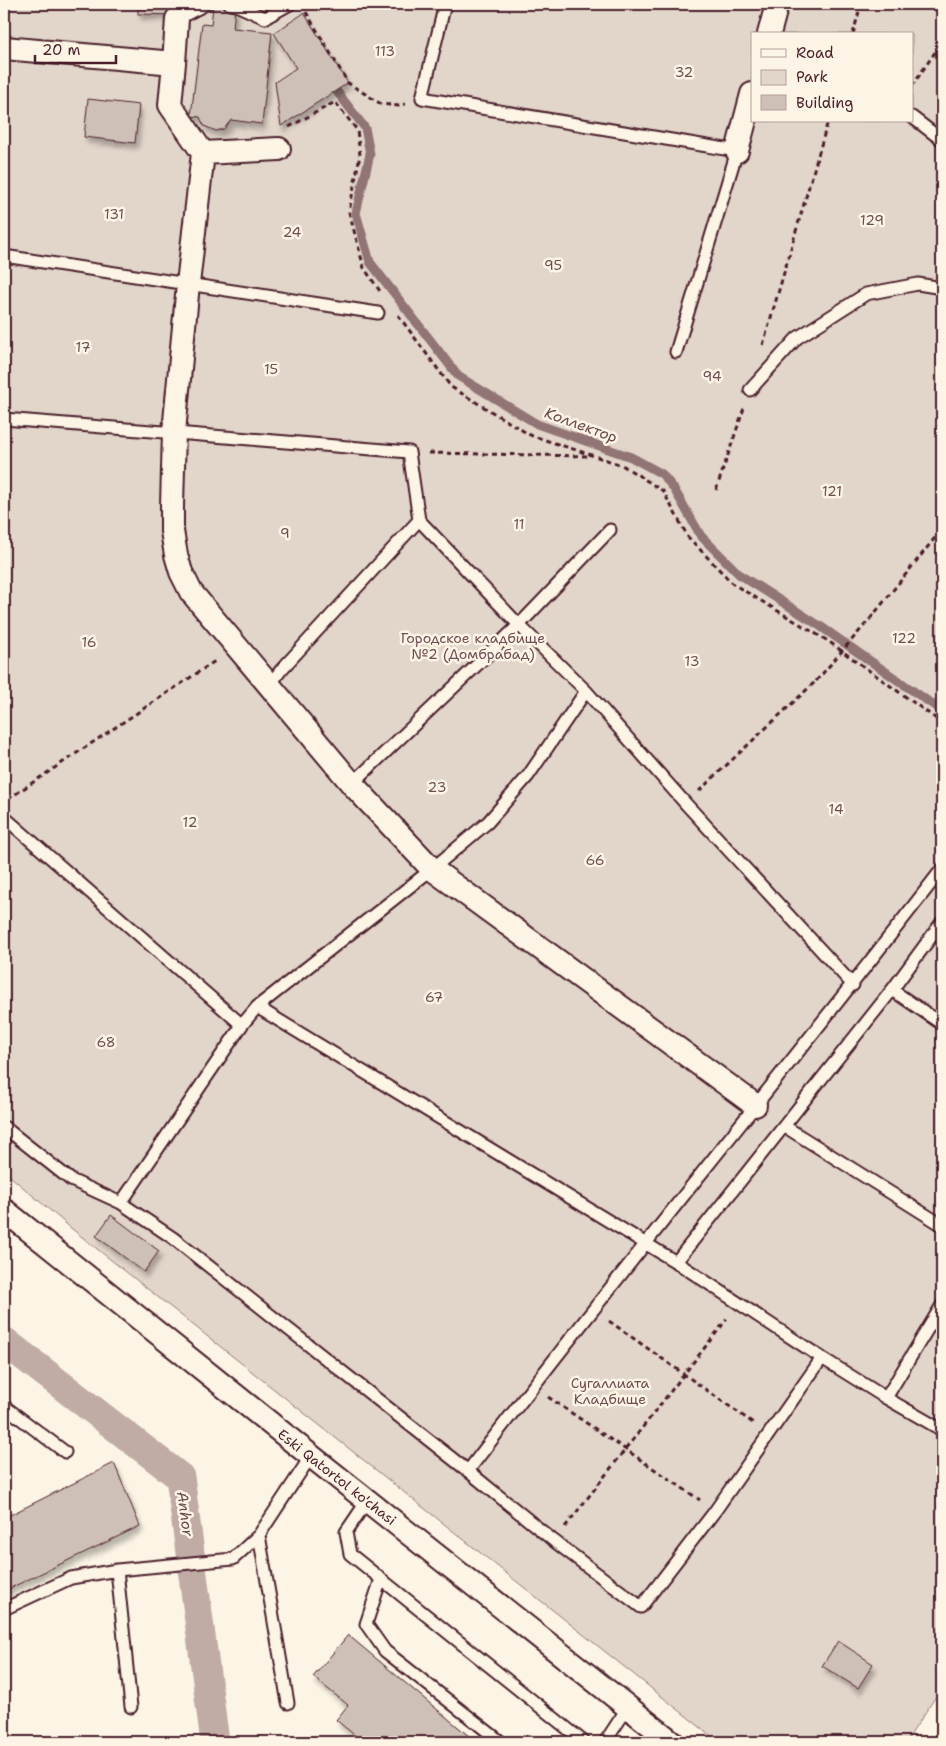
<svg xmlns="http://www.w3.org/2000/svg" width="946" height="1746" font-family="'Shantell Sans',sans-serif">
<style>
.green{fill:#e2d5ca;stroke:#967a7a;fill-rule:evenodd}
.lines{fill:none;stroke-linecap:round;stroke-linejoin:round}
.stream{stroke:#917474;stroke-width:9}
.canal{stroke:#c0aca5;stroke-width:29}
.building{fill:#cfc0b7;stroke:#4a1f2b;filter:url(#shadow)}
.lane-casing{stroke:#4a1f2b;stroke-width:15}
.street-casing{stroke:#4a1f2b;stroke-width:26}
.path{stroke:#4a1f2b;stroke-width:3;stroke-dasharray:5 4;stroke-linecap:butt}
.lane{stroke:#fcf5e5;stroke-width:11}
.street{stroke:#fcf5e5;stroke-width:22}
.path-bridge{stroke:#4a1f2b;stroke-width:3;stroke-dasharray:5 4;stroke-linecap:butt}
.labels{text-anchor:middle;stroke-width:5;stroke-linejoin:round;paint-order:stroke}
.park-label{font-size:14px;fill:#704c53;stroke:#fcf5e5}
.street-label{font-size:14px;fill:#4a1f2b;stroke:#fcf5e5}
.water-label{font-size:15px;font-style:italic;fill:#6d4950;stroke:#fcf5e5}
</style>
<defs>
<filter id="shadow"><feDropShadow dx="3" dy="5.5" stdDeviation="2.5" flood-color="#0004"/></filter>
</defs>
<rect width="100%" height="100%" fill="#fcf5e5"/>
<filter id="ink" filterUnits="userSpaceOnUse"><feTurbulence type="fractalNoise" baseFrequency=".02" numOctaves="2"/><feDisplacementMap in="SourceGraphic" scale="10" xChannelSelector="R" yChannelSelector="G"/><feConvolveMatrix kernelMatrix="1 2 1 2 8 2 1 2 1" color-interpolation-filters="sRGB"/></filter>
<g filter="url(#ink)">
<path class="green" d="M 4,4 L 942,4 L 942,1687 L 906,1742 L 719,1742 L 72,1229 L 4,1171 ZM 752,34 L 912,34 L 912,121 L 752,121 Z"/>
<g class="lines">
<path class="stream" d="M 335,89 L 365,128 L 370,154 L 356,213 L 370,262 L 458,376 L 537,424 L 631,457 L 662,474 L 674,489 L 701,536 L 740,575 L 820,626 L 942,711"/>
<path class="canal" d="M 4,1341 L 180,1477 L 215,1742"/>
</g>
<path class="building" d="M 138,4 L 176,4 L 175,15 L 138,14 Z
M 213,6 L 235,8 L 233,28 L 272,32 L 262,124 L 231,120 L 224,129 L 216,131 L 204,126 L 200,117 L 191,116 L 202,24 L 211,25 Z
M 304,13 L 348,83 L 281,126 L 275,82 L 296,68 L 274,33 Z
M 88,99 L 139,105 L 135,143 L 84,137 Z
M 111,1215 L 159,1251 L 144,1272 L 96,1236 Z
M 114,1463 L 140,1526 L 4,1591 L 4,1518 Z
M 348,1635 L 476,1742 L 363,1742 L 336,1720 L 348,1705 L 313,1677 Z
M 838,1641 L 873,1664 L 858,1688 L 822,1666 Z"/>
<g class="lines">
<g class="lane-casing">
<path id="lane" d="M 230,4 L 236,5 L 265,18 L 290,4
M 445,4 L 422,98 L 737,151 L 676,352
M 177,19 L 206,4
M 912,117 L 942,140
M 4,256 L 378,313
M 750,390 L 797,338 L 866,294 L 918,284 L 942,288
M 4,419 L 409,452 L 419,520 L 519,625 L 586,691 L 686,804 L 853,985
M 269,686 L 281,670 L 419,520
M 352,784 L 519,625 L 610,530
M 4,817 L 242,1025
M 892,990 L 942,1024
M 257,1007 L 676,1262 L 822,1358
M 784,1126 L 942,1225
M 4,1127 L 71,1180 L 121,1203 L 173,1238 L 468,1471 L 554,1541 L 641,1607 L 715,1511 L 822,1358 L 886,1398 L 942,1430
M 121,1203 L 242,1025 L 257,1007 L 432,869 L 488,822 L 528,776 L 586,691
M 676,1262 L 892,990 L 942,922
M 886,1398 L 942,1305
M 4,1406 L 65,1452
M 468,1471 C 623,1267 786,1071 942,869
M 367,1501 L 346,1532 L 350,1554 L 584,1742
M 259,1535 L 288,1703
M 117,1570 L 131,1707
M 381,1579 L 366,1624 L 385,1651 L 501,1742
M 4,1609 L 71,1578 L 117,1570 L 233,1559 L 259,1535 L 311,1456
M 605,1742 L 628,1707"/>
</g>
<g class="street-casing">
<path id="street" d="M 769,34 L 777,4
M 4,48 L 174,63 L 170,105 L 203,153 L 188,284 L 174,432 L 172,505 L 172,531 L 176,555 L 181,572 L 191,592 L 352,784 L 432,869 L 755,1105
M 174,63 L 177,19
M 737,151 L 752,94
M 203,153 L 279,149
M 4,1210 L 311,1456 L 672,1742"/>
</g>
<path class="path" d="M 306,12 L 348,83 L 381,104 L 399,106 L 405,104
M 853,34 L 861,4
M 912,86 L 942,42
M 289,127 L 335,102 L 357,130 L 360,155 L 349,212 L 364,268 L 382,294
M 398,315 L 451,387 L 530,435 L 622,465 L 663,491 L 688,537 L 733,584 L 828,641 L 942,723
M 763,345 L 828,121
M 429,453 L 588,456
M 716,490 L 744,408
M 870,619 L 942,529
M 699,791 L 816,681
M 8,799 L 215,661
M 609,1321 L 753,1423
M 548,1397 L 700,1500
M 565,1527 L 727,1319"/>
<use href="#lane" class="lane"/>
<use href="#street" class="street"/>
<path class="path-bridge" d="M 816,681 L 870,619"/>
</g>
</g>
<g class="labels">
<g class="park-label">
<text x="385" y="56">113</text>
<text x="684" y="77">32</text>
<text x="114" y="219">131</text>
<text x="872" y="225">129</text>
<text x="292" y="237">24</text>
<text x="553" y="270">95</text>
<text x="83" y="352">17</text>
<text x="271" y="374">15</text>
<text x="712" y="381">94</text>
<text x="832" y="496">121</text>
<text x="519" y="529">11</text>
<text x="285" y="538">9</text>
<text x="473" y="643">Городское кладбище<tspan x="473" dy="16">№2 (Домбрабад)</tspan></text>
<text x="904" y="643">122</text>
<text x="89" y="647">16</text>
<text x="692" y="666">13</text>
<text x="437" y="792">23</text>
<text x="836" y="814">14</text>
<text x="190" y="827">12</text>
<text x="595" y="865">66</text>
<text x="434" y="1002">67</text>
<text x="106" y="1047">68</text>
<text x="610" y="1388">Сугаллиата<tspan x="610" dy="16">Кладбище</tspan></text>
</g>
<g class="street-label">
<text transform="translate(337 1477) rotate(38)" y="5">Eski Qatortol ko'chasi</text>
</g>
<g class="water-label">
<text transform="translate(581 425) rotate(20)" y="5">Коллектор</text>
<text transform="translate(185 1514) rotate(82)" y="5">Anhor</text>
</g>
</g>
<rect width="946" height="1746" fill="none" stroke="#fcf5e5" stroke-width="20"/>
<rect x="10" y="10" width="926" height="1726" fill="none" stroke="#4a1f2b" stroke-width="2" filter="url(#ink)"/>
<rect x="751" y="32" width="162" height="90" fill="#fcf5e5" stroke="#b59f9b"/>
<rect x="761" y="49" width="25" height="8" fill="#fcf5e5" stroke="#b59f9b"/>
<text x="796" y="58" font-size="15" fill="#4a1f2b">Road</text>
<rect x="761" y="70" width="25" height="15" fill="#e2d5ca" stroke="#b59f9b"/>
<text x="796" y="82" font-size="15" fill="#4a1f2b">Park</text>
<rect x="761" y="95" width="25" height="15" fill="#cfc0b7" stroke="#b59f9b"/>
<text x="796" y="108" font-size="15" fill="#4a1f2b">Building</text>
<path d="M35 55v8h81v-8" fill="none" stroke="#4a1f2b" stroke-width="2.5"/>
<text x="42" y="55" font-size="15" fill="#4a1f2b" stroke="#fcf5e5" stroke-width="4" paint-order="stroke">20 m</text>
</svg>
